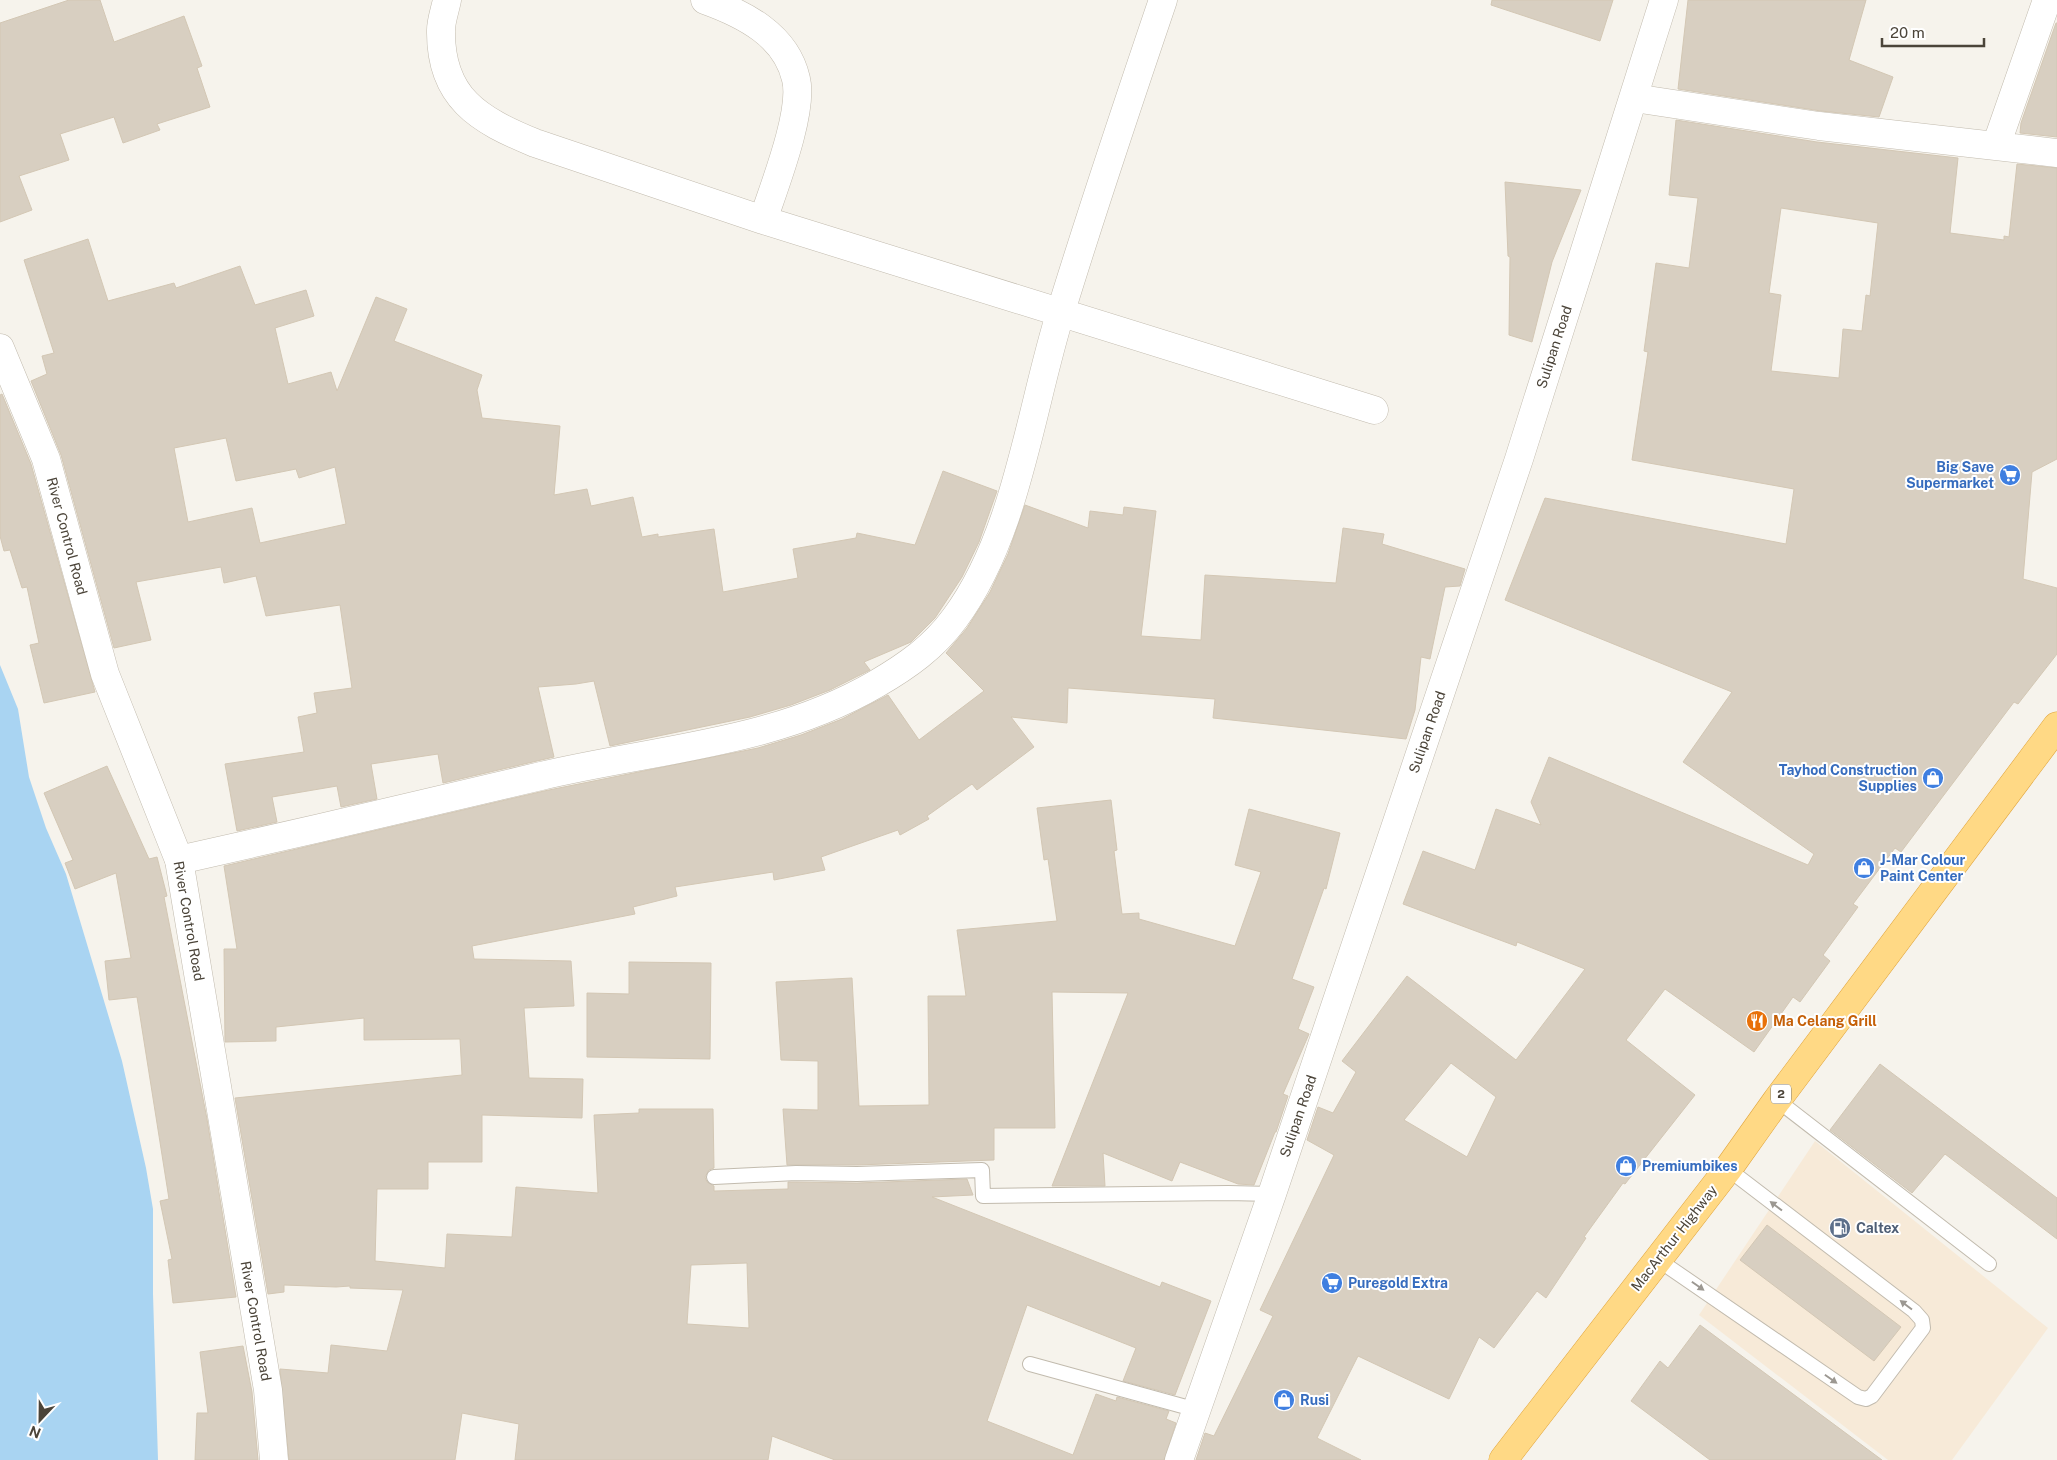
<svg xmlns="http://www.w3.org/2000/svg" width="2057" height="1460" font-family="'Public Sans',sans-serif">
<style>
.commercial{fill:#f7ead8}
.water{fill:#a9d4f2}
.building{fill:#d8cfc1;stroke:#d3c7b4;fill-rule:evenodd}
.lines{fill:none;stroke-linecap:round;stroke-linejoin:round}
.service-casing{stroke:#c2bbae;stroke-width:16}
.minor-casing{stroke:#c2bbae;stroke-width:29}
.tertiary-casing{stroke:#c2bbae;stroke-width:29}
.trunk-casing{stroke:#e0a43c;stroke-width:29}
.service{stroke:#fff;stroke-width:14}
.minor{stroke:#fff;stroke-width:28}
.tertiary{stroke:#fff;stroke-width:28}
.trunk{stroke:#ffd985;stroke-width:28}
.oneway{fill:#9c9892}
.labels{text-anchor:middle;stroke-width:4;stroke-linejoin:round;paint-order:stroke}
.shield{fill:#fff;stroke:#817c74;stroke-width:1}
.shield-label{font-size:12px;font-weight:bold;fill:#4b4439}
.street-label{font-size:14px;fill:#4b4439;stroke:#fff}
.shop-label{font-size:14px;font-weight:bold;fill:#366cbe;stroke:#fff;text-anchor:start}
.food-label{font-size:14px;font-weight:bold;fill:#c56008;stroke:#fff;text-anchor:start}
.service-label{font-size:14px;font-weight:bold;fill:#4e5e75;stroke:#fff;text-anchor:start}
</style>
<rect width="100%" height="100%" fill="#f6f3ec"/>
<path class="commercial" d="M 1815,1141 L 2048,1328 L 1952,1460 L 1888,1460 L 1699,1315 Z"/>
<path class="water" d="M 0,665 L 18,709 L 29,777 L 46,828 L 66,874 L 122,1061 L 146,1168 L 153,1209 L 153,1294 L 158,1460 L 0,1460 Z"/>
<path class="building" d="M 69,0 L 100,0 L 114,42 L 184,16 L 202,66 L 197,68 L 210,107 L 157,124 L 160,130 L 123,143 L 114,117 L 60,134 L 69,160 L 19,176 L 32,210 L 0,222 L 0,23 Z
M 1492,0 L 1613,0 L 1600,41 L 1491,5 Z
M 1688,0 L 1866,0 L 1849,60 L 1893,77 L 1879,117 L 1821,111 L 1678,89 Z
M 2056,23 L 2057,23 L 2057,137 L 2020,133 L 2021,123 Z
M 1676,120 L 1817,142 L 1958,158 L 1950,233 L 2004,240 L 2004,236 L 2009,237 L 2017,164 L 2057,168 L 2057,459 L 2032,472 L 2023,579 L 2057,588 L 2057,654 L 2018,704 L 2014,702 L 1901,852 L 1895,848 L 1853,904 L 1858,907 L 1823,955 L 1830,961 L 1800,1002 L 1793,997 L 1754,1052 L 1665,989 L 1626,1040 L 1695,1095 L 1625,1184 L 1623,1183 L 1584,1237 L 1586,1238 L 1546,1298 L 1537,1291 L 1494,1348 L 1479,1337 L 1449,1399 L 1358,1356 L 1317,1438 L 1361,1460 L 1196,1460 L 1205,1433 L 1214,1436 L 1273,1316 L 1260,1310 L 1334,1155 L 1307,1140 L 1318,1107 L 1333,1113 L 1356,1072 L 1342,1061 L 1407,976 L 1516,1060 L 1585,969 L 1517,942 L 1516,946 L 1403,904 L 1423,851 L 1475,870 L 1496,809 L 1541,825 L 1531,802 L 1549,757 L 1808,865 L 1814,854 L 1683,762 L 1732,692 L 1505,600 L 1545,498 L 1786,544 L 1794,489 L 1632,460 L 1648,352 L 1644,351 L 1656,263 L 1689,268 L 1698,198 L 1669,195 ZM 1781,208 L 1878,223 L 1870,296 L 1866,295 L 1862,331 L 1843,329 L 1839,378 L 1771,371 L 1781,295 L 1769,293 ZM 1451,1063 L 1496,1097 L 1467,1157 L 1404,1120 Z
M 1505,182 L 1581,190 L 1552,262 L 1532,342 L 1509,335 L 1510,257 L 1508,256 Z
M 88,239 L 108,301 L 174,283 L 176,288 L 240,266 L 255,305 L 306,290 L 314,316 L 275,328 L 288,384 L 331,372 L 337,391 L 376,297 L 407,309 L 394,341 L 482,375 L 477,390 L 482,418 L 560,426 L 554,495 L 587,489 L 591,506 L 633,497 L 642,537 L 658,534 L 658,537 L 714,529 L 723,592 L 798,578 L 793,549 L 856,538 L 857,533 L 915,545 L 943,471 L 997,491 L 979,542 L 962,577 L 935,618 L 911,642 L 864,662 L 870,670 L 830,690 L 791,705 L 750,717 L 610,746 L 594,681 L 576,684 L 538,687 L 554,757 L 443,783 L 438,754 L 371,764 L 377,799 L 341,807 L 337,786 L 272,797 L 277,822 L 237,831 L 225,764 L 304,752 L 298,717 L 317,713 L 314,693 L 352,688 L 340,605 L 266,616 L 256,576 L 224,583 L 221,567 L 136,582 L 151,640 L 114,648 L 61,455 L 31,381 L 47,374 L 42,356 L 54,353 L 24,260 ZM 226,438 L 236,481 L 296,469 L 299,478 L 335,467 L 346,524 L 260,543 L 252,508 L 188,522 L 174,448 Z
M 2,394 L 31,464 L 95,692 L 44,703 L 30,645 L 39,643 L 27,587 L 22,588 L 10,550 L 4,551 L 0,536 L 0,395 Z
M 1025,505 L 1088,528 L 1090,511 L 1123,515 L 1124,507 L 1156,511 L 1141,636 L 1201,640 L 1205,575 L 1336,583 L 1343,528 L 1384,534 L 1382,544 L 1465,569 L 1460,586 L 1445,587 L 1430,659 L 1421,657 L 1415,710 L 1406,739 L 1213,718 L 1215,699 L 1068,688 L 1067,723 L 1011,717 L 1034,747 L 977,790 L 972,784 L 927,816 L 929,819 L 900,835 L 898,830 L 821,857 L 825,870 L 774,880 L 773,872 L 675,887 L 677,896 L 633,907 L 635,914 L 472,946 L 474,959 L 571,961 L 574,1006 L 524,1008 L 529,1078 L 583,1079 L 582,1118 L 482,1115 L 482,1162 L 428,1162 L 428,1189 L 377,1189 L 375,1261 L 445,1268 L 447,1234 L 512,1237 L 516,1187 L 598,1193 L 594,1115 L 639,1113 L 639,1109 L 713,1109 L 714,1168 L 709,1170 L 705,1177 L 707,1182 L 714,1186 L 714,1191 L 788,1189 L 788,1182 L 796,1182 L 857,1183 L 967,1179 L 973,1195 L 932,1197 L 1160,1287 L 1162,1282 L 1211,1301 L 1175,1395 L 1123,1381 L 1136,1348 L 1027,1305 L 987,1421 L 1073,1455 L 1096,1394 L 1116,1401 L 1117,1397 L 1169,1411 L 1166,1419 L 1176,1423 L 1164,1460 L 835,1460 L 772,1436 L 768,1460 L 515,1460 L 519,1424 L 462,1413 L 455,1460 L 289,1460 L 280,1369 L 328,1373 L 331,1345 L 387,1351 L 403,1290 L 350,1288 L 350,1286 L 336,1287 L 284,1285 L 284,1292 L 268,1294 L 235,1098 L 462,1075 L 460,1039 L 364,1040 L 364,1018 L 276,1027 L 276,1041 L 225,1042 L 224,949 L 237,949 L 224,866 L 544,791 L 758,748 L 801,735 L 842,719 L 888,695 L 919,740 L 984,691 L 946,653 L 967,628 L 990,592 L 1008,554 ZM 747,1263 L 749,1328 L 687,1324 L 691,1265 Z
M 107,766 L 149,859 L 157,857 L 167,896 L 164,897 L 207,1119 L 236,1297 L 173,1303 L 168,1260 L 172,1259 L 160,1201 L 169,1199 L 137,997 L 109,1000 L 105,961 L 131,958 L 116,873 L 75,889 L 65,863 L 73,860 L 44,793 Z
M 1111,800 L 1117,850 L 1114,851 L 1122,914 L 1139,913 L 1139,919 L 1235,946 L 1261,872 L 1235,865 L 1249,809 L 1340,833 L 1326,889 L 1324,888 L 1292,979 L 1314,987 L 1298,1029 L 1309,1034 L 1283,1094 L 1288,1096 L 1276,1132 L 1275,1132 L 1254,1185 L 1238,1184 L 1180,1162 L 1172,1181 L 1103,1153 L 1105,1186 L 1052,1186 L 1128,993 L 1052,992 L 1055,1128 L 994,1128 L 994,1160 L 857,1165 L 787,1165 L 783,1109 L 818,1110 L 818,1061 L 781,1060 L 776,982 L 852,978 L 859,1106 L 929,1105 L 928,996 L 966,996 L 957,930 L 1057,921 L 1048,859 L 1044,860 L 1037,808 Z
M 629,962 L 711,963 L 710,1059 L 587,1057 L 587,993 L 629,994 Z
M 1880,1064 L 2057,1198 L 2057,1239 L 1945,1154 L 1912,1193 L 1830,1130 Z
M 1767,1225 L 1901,1327 L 1874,1361 L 1740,1260 Z
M 1700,1325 L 1882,1460 L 1710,1460 L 1631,1401 L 1660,1361 L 1668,1368 Z
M 243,1346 L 252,1392 L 258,1460 L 195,1460 L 197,1413 L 208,1413 L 200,1352 Z"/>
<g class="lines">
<g class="service-casing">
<path id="service" d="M 1777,1100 L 1989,1264
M 714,1177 L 796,1173 L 857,1174 L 982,1170 L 983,1196 L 1228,1193 L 1272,1194
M 1657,1259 L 1858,1397 L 1866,1399 L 1872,1396 L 1923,1328 L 1922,1320 L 1914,1311 L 1728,1169
M 1030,1364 L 1197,1410"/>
</g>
<g class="minor-casing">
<path id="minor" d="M 447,0 C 445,10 441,21 441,30 C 440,98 479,120 535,143 L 763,220 L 1374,410
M 705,0 C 744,14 786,35 796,79 C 804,111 774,187 763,220
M 1634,98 L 1819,126 L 2057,153
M 1996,146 L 2047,0
M 179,860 C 300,833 420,805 541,776 C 654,749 773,744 876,684 C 907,666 934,647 955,618 C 1017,534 1030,410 1061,311 C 1093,207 1128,103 1163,0"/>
</g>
<g class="tertiary-casing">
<path id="tertiary" d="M 0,348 L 46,459 L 105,674 L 179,860 L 268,1390 L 274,1460
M 1179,1460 L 1272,1194 L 1519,459 L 1664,0"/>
</g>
<g class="trunk-casing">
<path id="trunk" d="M 1503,1460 L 1728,1169 L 1777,1100 L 2057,726"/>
</g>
<use href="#service" class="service"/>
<use href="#minor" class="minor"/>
<use href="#tertiary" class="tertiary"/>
<use href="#trunk" class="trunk"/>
</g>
<defs><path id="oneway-solid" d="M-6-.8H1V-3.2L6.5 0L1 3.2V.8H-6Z" transform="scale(1.25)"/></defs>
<g class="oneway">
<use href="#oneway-solid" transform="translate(1776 1206) rotate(-143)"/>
<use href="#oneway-solid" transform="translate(1698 1286) rotate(35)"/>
<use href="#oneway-solid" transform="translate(1906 1305) rotate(-143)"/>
<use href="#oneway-solid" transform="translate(1831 1379) rotate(35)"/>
</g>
<defs>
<g id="supermarket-disc" transform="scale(1.125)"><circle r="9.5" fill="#3f7fe0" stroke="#fff"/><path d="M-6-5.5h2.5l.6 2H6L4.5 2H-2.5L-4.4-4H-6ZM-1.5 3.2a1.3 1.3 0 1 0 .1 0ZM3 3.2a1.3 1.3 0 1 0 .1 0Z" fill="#fff"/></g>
<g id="shop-disc" transform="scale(1.125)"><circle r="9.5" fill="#3f7fe0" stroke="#fff"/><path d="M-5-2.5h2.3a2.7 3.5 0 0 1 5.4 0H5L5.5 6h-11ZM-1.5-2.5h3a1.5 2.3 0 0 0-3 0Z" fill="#fff"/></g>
<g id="restaurant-disc" transform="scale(1.125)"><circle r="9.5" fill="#e8710a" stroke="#fff"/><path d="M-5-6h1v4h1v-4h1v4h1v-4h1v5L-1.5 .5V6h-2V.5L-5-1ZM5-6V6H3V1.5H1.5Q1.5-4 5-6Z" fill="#fff"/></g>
<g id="fuel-disc" transform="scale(1.125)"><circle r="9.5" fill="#5c6f8a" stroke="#fff"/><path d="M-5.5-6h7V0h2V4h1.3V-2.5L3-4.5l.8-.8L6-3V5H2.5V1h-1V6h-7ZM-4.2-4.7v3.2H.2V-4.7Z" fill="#fff"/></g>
</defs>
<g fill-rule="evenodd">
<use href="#supermarket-disc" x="2010" y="475"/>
<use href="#shop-disc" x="1933" y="778"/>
<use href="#shop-disc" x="1864" y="868"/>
<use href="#restaurant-disc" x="1757" y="1021"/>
<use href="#shop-disc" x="1626" y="1166"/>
<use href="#fuel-disc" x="1840" y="1228"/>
<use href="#supermarket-disc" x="1332" y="1283"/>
<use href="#shop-disc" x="1284" y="1400"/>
</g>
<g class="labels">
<rect class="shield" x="1771" y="1084.5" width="20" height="19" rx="4"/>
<g class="shield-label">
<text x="1781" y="1098">2</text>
</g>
<g class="street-label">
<text transform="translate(1554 347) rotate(-72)" y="5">Sulipan Road</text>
<text transform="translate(67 536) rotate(75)" y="5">River Control Road</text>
<text transform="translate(1427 732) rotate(-71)" y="5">Sulipan Road</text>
<text transform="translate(189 921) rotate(80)" y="5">River Control Road</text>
<text transform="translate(1298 1116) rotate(-71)" y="5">Sulipan Road</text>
<text transform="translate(1674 1238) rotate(-52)" y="5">MacArthur Highway</text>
<text transform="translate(256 1321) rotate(80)" y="5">River Control Road</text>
</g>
<g class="shop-label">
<text x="1994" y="472" text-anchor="end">Big Save<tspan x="1994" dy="16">Supermarket</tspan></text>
<text x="1917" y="775" text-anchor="end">Tayhod Construction<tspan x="1917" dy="16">Supplies</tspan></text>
<text x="1880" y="865">J-Mar Colour<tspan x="1880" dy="16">Paint Center</tspan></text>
<text x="1642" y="1171">Premiumbikes</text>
<text x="1348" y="1288">Puregold Extra</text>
<text x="1300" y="1405">Rusi</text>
</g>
<g class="food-label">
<text x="1773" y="1026">Ma Celang Grill</text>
</g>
<g class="service-label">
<text x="1856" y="1233">Caltex</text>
</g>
</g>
<g transform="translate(40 1420) rotate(202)" stroke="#ffffff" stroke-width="4" paint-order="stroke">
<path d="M0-4L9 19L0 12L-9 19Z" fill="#4b4439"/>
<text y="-8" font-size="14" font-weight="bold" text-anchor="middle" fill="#4b4439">N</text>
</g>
<path d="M1882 38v8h102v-8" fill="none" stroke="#4b4439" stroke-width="2.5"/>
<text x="1890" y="38" font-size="15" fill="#4b4439" stroke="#ffffff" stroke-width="4" paint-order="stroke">20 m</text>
</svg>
